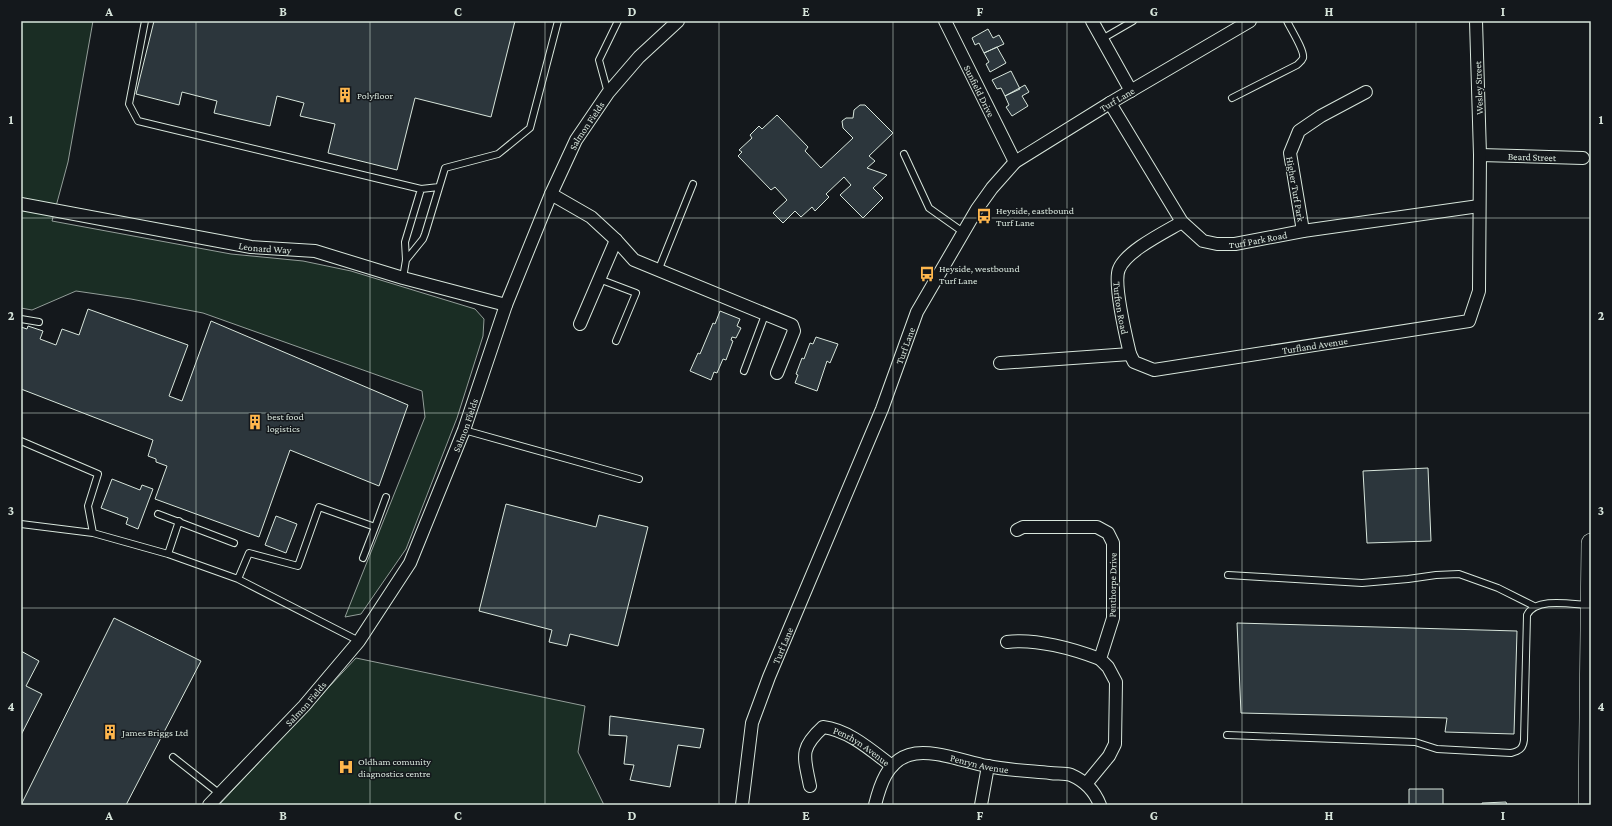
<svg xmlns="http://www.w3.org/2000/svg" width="1612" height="826" font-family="'Crimson Pro',serif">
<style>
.green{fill:#1a2d24;stroke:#939e99}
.building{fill:#2c363c;stroke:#d8e6dc}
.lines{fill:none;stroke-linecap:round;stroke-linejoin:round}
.service-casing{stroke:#d8e6dc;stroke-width:8}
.minor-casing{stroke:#d8e6dc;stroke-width:14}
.primary-casing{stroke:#d8e6dc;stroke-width:20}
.service{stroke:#14181c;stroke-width:6}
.minor{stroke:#14181c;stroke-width:12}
.primary{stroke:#14181c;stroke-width:19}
.grid{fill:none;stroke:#d8e6dc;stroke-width:1;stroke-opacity:0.55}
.labels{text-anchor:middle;stroke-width:3;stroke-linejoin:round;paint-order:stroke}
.street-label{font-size:10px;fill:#d8e6dc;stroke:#14181c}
.poi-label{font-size:10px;fill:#d8e6dc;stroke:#14181c;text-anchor:start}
.neatline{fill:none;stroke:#d8e6dc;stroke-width:1.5}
.grid-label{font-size:13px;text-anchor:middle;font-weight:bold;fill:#d8e6dc}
</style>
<rect width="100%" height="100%" fill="#14181c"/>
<path class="green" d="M 21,21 L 93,21 L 68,162 L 52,221 L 231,254 L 303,261 L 351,271 L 475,309 L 484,319 L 483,336 L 457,418 L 406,549 L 361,614 L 345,617 L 425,417 L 422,391 L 203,313 L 131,299 L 76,291 L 32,310 L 21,308 Z
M 356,658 L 585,706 L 578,752 L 604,805 L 219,805 Z"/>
<path class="building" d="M 154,21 L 515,21 L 491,117 L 415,98 L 397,170 L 328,153 L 335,124 L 300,116 L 304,103 L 277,96 L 270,126 L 214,113 L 217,101 L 182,92 L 179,105 L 136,94 Z
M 988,29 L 993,38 L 999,35 L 1004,44 L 984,53 L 979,43 L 975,45 L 972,38 Z
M 997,47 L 1006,63 L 990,72 L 986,64 L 989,62 L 984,53 Z
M 1011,71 L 1020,89 L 1005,96 L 1001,88 L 997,89 L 992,80 Z
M 1025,85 L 1029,92 L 1022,96 L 1028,106 L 1012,116 L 1006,107 L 1009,105 L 1005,96 Z
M 860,105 L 865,105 L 893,133 L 869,156 L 875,161 L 867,168 L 887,175 L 873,188 L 883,198 L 863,218 L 840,195 L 851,185 L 844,177 L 826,194 L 829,197 L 815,211 L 812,207 L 801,217 L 795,211 L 783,223 L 773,213 L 787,200 L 775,187 L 771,190 L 738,156 L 742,152 L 739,150 L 752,138 L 750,135 L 759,126 L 762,129 L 777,115 L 808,147 L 805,151 L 821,168 L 853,138 L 843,128 L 842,121 L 846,118 L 853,118 L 854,110 Z
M 88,309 L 188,345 L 169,396 L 182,401 L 211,321 L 408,405 L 379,486 L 290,450 L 259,537 L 155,499 L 167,466 L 156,462 L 156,459 L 148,456 L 153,440 L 21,389 L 21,327 L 27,329 L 28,326 L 43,331 L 40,339 L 56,345 L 62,329 L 79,335 Z
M 720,311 L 740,319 L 737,326 L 741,328 L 736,338 L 732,337 L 731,340 L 733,341 L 726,360 L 723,359 L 717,373 L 714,372 L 711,380 L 690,371 L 698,353 L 700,354 L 713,323 L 715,324 Z
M 816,337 L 838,344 L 830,363 L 827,361 L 817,391 L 795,383 L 798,375 L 796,374 L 802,358 L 804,359 L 810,343 L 813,344 Z
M 1428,468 L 1431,541 L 1367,543 L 1363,471 Z
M 112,479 L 140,490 L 142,485 L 153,489 L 138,529 L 126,524 L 128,518 L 101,508 Z
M 506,504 L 596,527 L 599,515 L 648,527 L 618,646 L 570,634 L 567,646 L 549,642 L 552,630 L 479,611 Z
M 276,516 L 297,524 L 286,553 L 265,545 Z
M 114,618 L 201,661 L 126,805 L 21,805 Z
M 1237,623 L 1517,631 L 1514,734 L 1445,732 L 1447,718 L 1241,713 Z
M 21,651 L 39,661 L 26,686 L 42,694 L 21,735 Z
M 610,716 L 704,729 L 700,748 L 678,745 L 670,787 L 630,780 L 634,765 L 624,764 L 627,736 L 609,735 Z
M 1409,789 L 1443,789 L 1443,805 L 1409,805 Z
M 1506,802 L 1507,805 L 1482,805 L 1482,803 Z"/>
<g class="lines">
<g class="service-casing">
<path id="service" d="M 145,21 L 129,104 L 138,121 L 421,189 L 405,242 L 406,260 L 403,278
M 1102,39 L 1133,21
M 608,93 L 599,60 L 618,21
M 1232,98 L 1297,65 C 1299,63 1302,61 1303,58 C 1305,51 1290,28 1287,21
M 904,154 L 929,208 L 963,232
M 421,189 L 439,187
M 406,260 L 423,239 L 425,234 L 445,168 L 498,154 L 530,128 L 558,21
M 658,271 L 693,184
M 599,279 L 636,293 L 616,341
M 21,319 L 39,322
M 744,371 L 765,315
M 464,430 L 639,479
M 21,441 L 98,474 L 88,506 L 93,533
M 158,514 L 234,543
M 21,524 L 93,533 L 168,554 L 238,579 L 359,641
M 168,554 L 179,521
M 363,558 L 375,527
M 1228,575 L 1362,583 L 1408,579 L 1436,575 L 1459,574 L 1498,588 L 1534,606
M 238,579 L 249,553 L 298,566 L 319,507 L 375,527 L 386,497
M 1227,735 L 1415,742 L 1437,749 L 1511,753 C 1519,751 1523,749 1524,740 L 1527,615 C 1536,597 1570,604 1588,605
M 173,757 L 220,794"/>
</g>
<g class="minor-casing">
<g id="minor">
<path id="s1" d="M 945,21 L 1015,162"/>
<path d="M 1092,21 L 1131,91"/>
<path id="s2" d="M 1110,103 L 1182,222 L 1203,241 L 1217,244 L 1235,244 L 1303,231 L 1479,206"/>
<path id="s3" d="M 1480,155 L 1583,158"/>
<path d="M 551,194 L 591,217 L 616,240 L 634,260 L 792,325 L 794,331 L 777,373"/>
<path id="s4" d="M 21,204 L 251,247 L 315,251 L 403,278 L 506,305"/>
<path id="s5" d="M 1182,222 C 1165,232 1126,251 1119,269 C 1113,283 1126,337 1130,354 L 1134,362 L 1154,370 L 1469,321 L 1479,291 L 1480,155 L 1476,21"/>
<path d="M 1303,231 L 1290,153 L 1299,131 L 1321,116 L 1366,92"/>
<path d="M 580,324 L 616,240"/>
<path d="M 1000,363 L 1130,354"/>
<path d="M 1017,530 L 1023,527 L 1097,527 L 1108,533 L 1113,543 L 1113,618 L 1100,659 L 1108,667 L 1116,682 L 1115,744 L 1109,756 L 1086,784"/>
<path d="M 1007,642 C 1035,638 1074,649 1100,659"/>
<path id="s6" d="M 810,786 C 804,756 799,749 823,727 C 849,730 872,751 892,766"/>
<path id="s7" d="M 209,805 L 304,706 L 359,641 L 410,563 L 464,430 L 506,305 L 551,194 L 576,140 L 608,93 L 639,57 L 678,21"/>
<path id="s8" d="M 742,805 L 752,723 L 769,677 L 882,409 L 917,312 L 977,209 L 992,188 L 1015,162 L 1110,103 L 1250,21"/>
<path id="s9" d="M 875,805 C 880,785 887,762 909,755 C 931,748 965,762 987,766 C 1007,770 1029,771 1050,773 C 1057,774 1065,773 1071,775 C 1085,781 1095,792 1100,805"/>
<path d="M 981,805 L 988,766"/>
</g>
</g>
<g class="primary-casing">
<path id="primary" d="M 1588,805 L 1591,543"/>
</g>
<use href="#service" class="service"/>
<use href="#minor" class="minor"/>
<use href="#primary" class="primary"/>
</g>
<path class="grid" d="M 196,21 L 196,805M 370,21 L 370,805M 545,21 L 545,805M 719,21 L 719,805M 893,21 L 893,805M 1067,21 L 1067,805M 1242,21 L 1242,805M 1416,21 L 1416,805M 21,218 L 1591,218M 21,413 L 1591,413M 21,608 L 1591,608"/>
<defs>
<g id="building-bare" transform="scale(1.2)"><path d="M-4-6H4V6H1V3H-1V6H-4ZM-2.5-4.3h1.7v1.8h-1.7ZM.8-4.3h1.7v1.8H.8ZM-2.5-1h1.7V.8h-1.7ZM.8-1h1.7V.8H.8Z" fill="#ffb74d" stroke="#14181c" stroke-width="2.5" paint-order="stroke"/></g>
<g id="bus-bare" transform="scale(1.2)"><path d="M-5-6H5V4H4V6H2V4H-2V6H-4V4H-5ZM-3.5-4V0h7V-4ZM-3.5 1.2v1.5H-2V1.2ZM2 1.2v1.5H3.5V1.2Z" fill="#ffb74d" stroke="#14181c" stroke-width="2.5" paint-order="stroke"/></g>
<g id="hospital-bare" transform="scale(1.2)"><path d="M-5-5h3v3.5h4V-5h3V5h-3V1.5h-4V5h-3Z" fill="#ffb74d" stroke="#14181c" stroke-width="2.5" paint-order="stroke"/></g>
</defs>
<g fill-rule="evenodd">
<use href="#building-bare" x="345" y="95"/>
<use href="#bus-bare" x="984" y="216"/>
<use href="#bus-bare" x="927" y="274"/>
<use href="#building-bare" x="255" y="422"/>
<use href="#building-bare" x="110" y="732"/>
<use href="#hospital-bare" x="346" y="767"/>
</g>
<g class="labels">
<g class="street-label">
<text transform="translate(1478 88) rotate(-92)" y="4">Wesley Street</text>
<text dy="4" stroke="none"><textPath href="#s1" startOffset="78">Sunfield Drive</textPath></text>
<text dy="4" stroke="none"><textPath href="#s8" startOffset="825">Turf Lane</textPath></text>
<text dy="4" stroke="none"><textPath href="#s7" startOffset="788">Salmon Fields</textPath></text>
<text dy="4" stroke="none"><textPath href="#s3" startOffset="52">Beard Street</textPath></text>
<text transform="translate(1296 189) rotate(80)" y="4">Higher Turf Park</text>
<text dy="4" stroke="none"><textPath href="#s2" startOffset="223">Turf Park Road</textPath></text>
<text dy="4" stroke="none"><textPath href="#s4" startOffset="248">Leonard Way</textPath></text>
<text dy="4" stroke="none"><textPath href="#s5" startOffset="119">Turfton Road</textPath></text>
<text dy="4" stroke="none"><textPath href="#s5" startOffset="359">Turfland Avenue</textPath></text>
<text dy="4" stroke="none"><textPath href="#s8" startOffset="490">Turf Lane</textPath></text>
<text dy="4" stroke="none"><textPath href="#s7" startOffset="464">Salmon Fields</textPath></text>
<text transform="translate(1112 585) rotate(-89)" y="4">Penthorpe Drive</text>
<text dy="4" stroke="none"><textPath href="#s8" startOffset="166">Turf Lane</textPath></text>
<text dy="4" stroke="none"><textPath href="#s7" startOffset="140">Salmon Fields</textPath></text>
<text dy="4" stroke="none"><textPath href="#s6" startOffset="109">Penrhyn Avenue</textPath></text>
<text dy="4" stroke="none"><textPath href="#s9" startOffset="135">Penryn Avenue</textPath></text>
</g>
<g class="poi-label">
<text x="357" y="99">Polyfloor</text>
<text x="996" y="214">Heyside, eastbound<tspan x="996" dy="12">Turf Lane</tspan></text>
<text x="939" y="272">Heyside, westbound<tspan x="939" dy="12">Turf Lane</tspan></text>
<text x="267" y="420">best food<tspan x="267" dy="12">logistics</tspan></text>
<text x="122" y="736">James Briggs Ltd</text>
<text x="358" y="765">Oldham comunity<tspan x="358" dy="12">diagnostics centre</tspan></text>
</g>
</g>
<rect width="1612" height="826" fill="none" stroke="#14181c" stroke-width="44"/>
<rect x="22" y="22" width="1568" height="782" class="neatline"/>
<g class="grid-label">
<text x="109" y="16">A</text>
<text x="283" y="16">B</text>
<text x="458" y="16">C</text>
<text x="632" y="16">D</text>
<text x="806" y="16">E</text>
<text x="980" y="16">F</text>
<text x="1154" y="16">G</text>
<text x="1329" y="16">H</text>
<text x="1503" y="16">I</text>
<text x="11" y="124">1</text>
<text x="1601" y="124">1</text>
<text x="11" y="320">2</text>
<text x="1601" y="320">2</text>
<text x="11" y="515">3</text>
<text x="1601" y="515">3</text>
<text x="11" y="711">4</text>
<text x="1601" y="711">4</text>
<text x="109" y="820">A</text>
<text x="283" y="820">B</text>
<text x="458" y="820">C</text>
<text x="632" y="820">D</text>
<text x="806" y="820">E</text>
<text x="980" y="820">F</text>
<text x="1154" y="820">G</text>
<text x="1329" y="820">H</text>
<text x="1503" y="820">I</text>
</g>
</svg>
